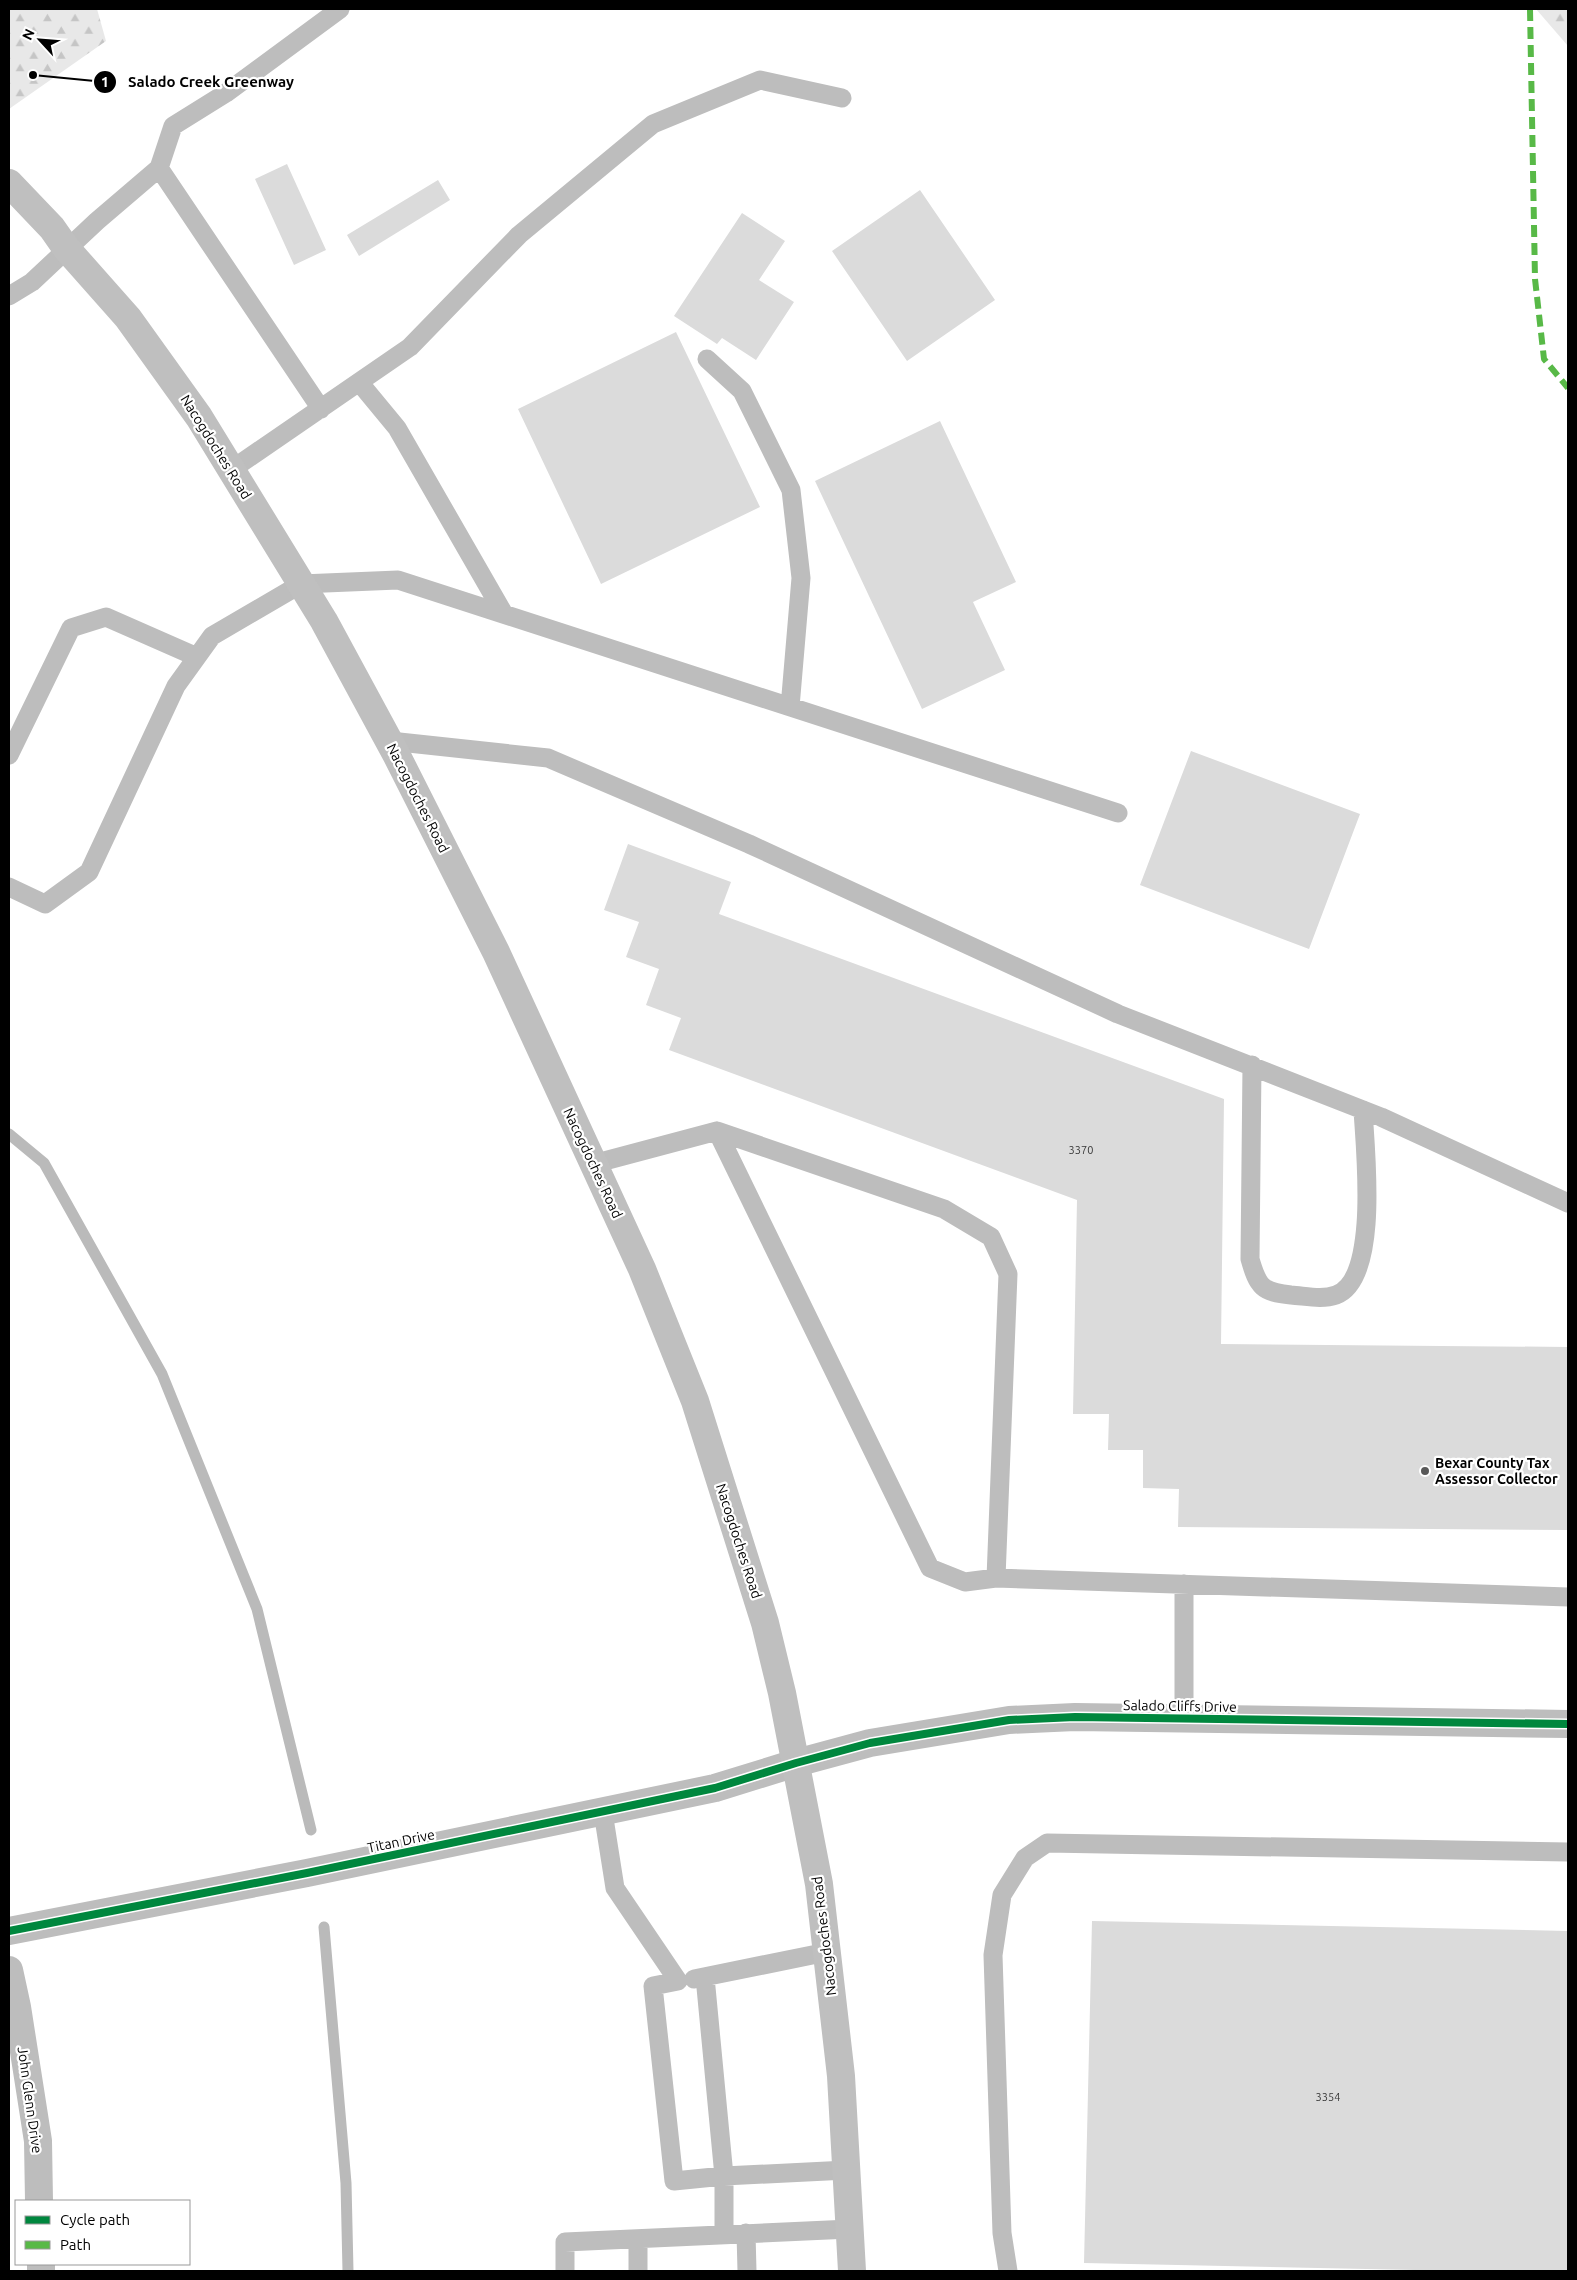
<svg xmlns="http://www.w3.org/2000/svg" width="1577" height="2280" font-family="Ubuntu,sans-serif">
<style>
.forest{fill:url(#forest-firs)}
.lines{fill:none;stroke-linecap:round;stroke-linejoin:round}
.stream{stroke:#bababa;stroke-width:11}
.building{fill:#dbdbdb}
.service{stroke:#bdbdbd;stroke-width:19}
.minor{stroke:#bdbdbd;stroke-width:28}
.secondary{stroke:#bfbfbf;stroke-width:28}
.quiet{stroke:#58b947;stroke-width:6;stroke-dasharray:12 6;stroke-linecap:butt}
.cycleway-casing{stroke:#fff;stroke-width:11}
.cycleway{stroke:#00873e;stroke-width:8}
.poi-dot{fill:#595959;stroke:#fff;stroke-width:2}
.labels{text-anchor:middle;stroke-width:4.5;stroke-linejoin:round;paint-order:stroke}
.number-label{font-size:11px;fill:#373737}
.street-label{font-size:14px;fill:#000;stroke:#fff}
.poi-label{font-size:14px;font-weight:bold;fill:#000;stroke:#fff;text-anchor:start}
.leader{fill:none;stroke:#000;stroke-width:2}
.callout-dot{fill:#000;stroke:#fff;stroke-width:2}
.mark-label{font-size:15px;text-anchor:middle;font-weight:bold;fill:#fff}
.callout-label{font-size:15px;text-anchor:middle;font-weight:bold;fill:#000;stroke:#fff;stroke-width:4.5;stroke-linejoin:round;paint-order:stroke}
</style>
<defs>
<pattern id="forest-firs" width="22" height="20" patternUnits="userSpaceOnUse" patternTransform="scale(1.25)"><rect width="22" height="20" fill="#e8e8e8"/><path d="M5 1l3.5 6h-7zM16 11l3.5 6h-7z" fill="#c5c5c5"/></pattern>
</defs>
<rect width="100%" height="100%" fill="#fff"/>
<path class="forest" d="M 9,9 L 97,9 L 106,41 L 9,109 Z
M 1536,9 L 1568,9 L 1568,46 Z"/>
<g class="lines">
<path class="stream" d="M 9,1134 L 44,1163 L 162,1374 L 257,1609 L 311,1830
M 324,1927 L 346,2183 L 348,2271"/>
</g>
<path class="building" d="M 287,164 L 326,250 L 294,265 L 255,179 Z
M 438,180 L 450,200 L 359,256 L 347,235 Z
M 920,190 L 995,300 L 907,361 L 832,251 Z
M 742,213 L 785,241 L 759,280 L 794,302 L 756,360 L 722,338 L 717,344 L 674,316 Z
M 676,332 L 760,507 L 601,584 L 518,409 Z
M 940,421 L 1016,582 L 973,602 L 1005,670 L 922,709 L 815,481 Z
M 1191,751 L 1360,814 L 1309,949 L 1140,885 Z
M 628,844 L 731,882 L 719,914 L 1224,1099 L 1221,1344 L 1568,1347 L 1568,1530 L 1178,1527 L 1179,1489 L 1143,1488 L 1143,1450 L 1108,1450 L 1109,1414 L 1073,1414 L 1077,1200 L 669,1050 L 681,1018 L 646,1005 L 659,969 L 626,957 L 639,922 L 604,910 Z
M 1092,1921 L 1568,1931 L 1568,2271 L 1463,2271 L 1084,2263 Z"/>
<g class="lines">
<path class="service" d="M 159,168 L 173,126 L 226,93 L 340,9
M 9,296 L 32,282 L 97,221 L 159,168 L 321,409
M 707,359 L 742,391 L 791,490 L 801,578 L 790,707
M 359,382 L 397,428 L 504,614
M 231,470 L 410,347 L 519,235 L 653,124 L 760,80 L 842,98
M 390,741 L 548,758 L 749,844 L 1118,1014 L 1381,1117 L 1568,1203
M 9,755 L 71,628 L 106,617 L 197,657
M 9,887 L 45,904 L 89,872 L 176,686 L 212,636 L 301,584 L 398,580 L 1118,813
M 1252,1065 L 1250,1259 C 1258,1287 1262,1292 1291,1295 C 1306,1296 1322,1300 1336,1295 C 1380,1279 1365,1148 1363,1110
M 593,1164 L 717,1131 L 944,1209 L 991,1237 L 1008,1274 L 996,1578 L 965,1582 L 930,1568 L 717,1131
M 996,1578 L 1568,1597
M 1184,1719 L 1184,1584
M 603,1812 L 615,1888 L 678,1981 L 653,1986 L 674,2181 L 724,2176 L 724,2235
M 705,1977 L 724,2176 L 847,2170
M 694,1979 L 827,1952
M 746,2233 L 747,2271
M 565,2271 L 565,2242 L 850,2229
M 638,2271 L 638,2239
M 1008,2271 L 1002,2233 L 993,1955 L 1002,1895 L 1025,1858 L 1047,1843 L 1568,1852"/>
<path class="minor" d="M 9,1931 L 307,1873 L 715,1788 L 796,1763 L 870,1743 L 1009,1720 L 1075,1717 L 1568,1724
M 9,1970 L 17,2007 L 38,2141 L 39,2201
M 41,2264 L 41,2271"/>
<path class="secondary" d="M 9,183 L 52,228 L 66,248 L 128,318 L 199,417 L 324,621 L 396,754 L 496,952 L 642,1269 L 695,1401 L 765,1623 L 782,1693 L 819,1884 L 841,2076 L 852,2271"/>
<path class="quiet" d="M 1530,9 L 1535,279 L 1544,359 L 1568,388"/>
<g class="cycleway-casing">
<path id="cycleway" d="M 9,1931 L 307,1873 L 715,1788 L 796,1763 L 870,1743 L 1009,1720 L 1075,1717 L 1568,1724"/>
</g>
<use href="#cycleway" class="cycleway"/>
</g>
<circle class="poi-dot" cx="1425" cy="1471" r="5"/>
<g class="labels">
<g class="number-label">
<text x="1081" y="1154">3370</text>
<text x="1328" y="2101">3354</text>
</g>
<g class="street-label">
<text transform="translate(216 447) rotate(58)" y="5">Nacogdoches Road</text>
<text transform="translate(418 798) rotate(63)" y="5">Nacogdoches Road</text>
<text transform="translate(593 1163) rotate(65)" y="5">Nacogdoches Road</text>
<text transform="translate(739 1541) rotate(72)" y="5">Nacogdoches Road</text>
<text transform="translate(1180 1706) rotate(1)" y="5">Salado Cliffs Drive</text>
<text transform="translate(401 1841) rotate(-12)" y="5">Titan Drive</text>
<text transform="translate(824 1936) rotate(-97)" y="5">Nacogdoches Road</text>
<text transform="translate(30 2100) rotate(82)" y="5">John Glenn Drive</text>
</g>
<g class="poi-label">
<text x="1435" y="1468">Bexar County Tax<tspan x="1435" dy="16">Assessor Collector</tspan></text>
</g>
</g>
<path class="leader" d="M33 75L105 82"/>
<g class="callout-dot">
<circle cx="33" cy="75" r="5"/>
<circle cx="105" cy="82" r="12"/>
</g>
<g class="mark-label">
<text x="105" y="87">1</text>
</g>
<g class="callout-label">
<text x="211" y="87">Salado Creek Greenway</text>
</g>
<rect width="1577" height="2280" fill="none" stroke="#000000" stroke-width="20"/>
<rect x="15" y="2200" width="175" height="65" fill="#ffffff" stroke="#999999"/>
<rect x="25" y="2216" width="25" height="8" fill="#00873e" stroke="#999999"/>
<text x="60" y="2225" font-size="15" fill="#000000">Cycle path</text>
<rect x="25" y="2241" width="25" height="8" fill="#58b947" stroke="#999999"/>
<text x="60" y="2250" font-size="15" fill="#000000">Path</text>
<g transform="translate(40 40) rotate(296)" stroke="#ffffff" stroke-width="4" paint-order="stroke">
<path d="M0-4L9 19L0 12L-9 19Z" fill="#000000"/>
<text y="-8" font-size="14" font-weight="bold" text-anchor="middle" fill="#000000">N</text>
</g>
</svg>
